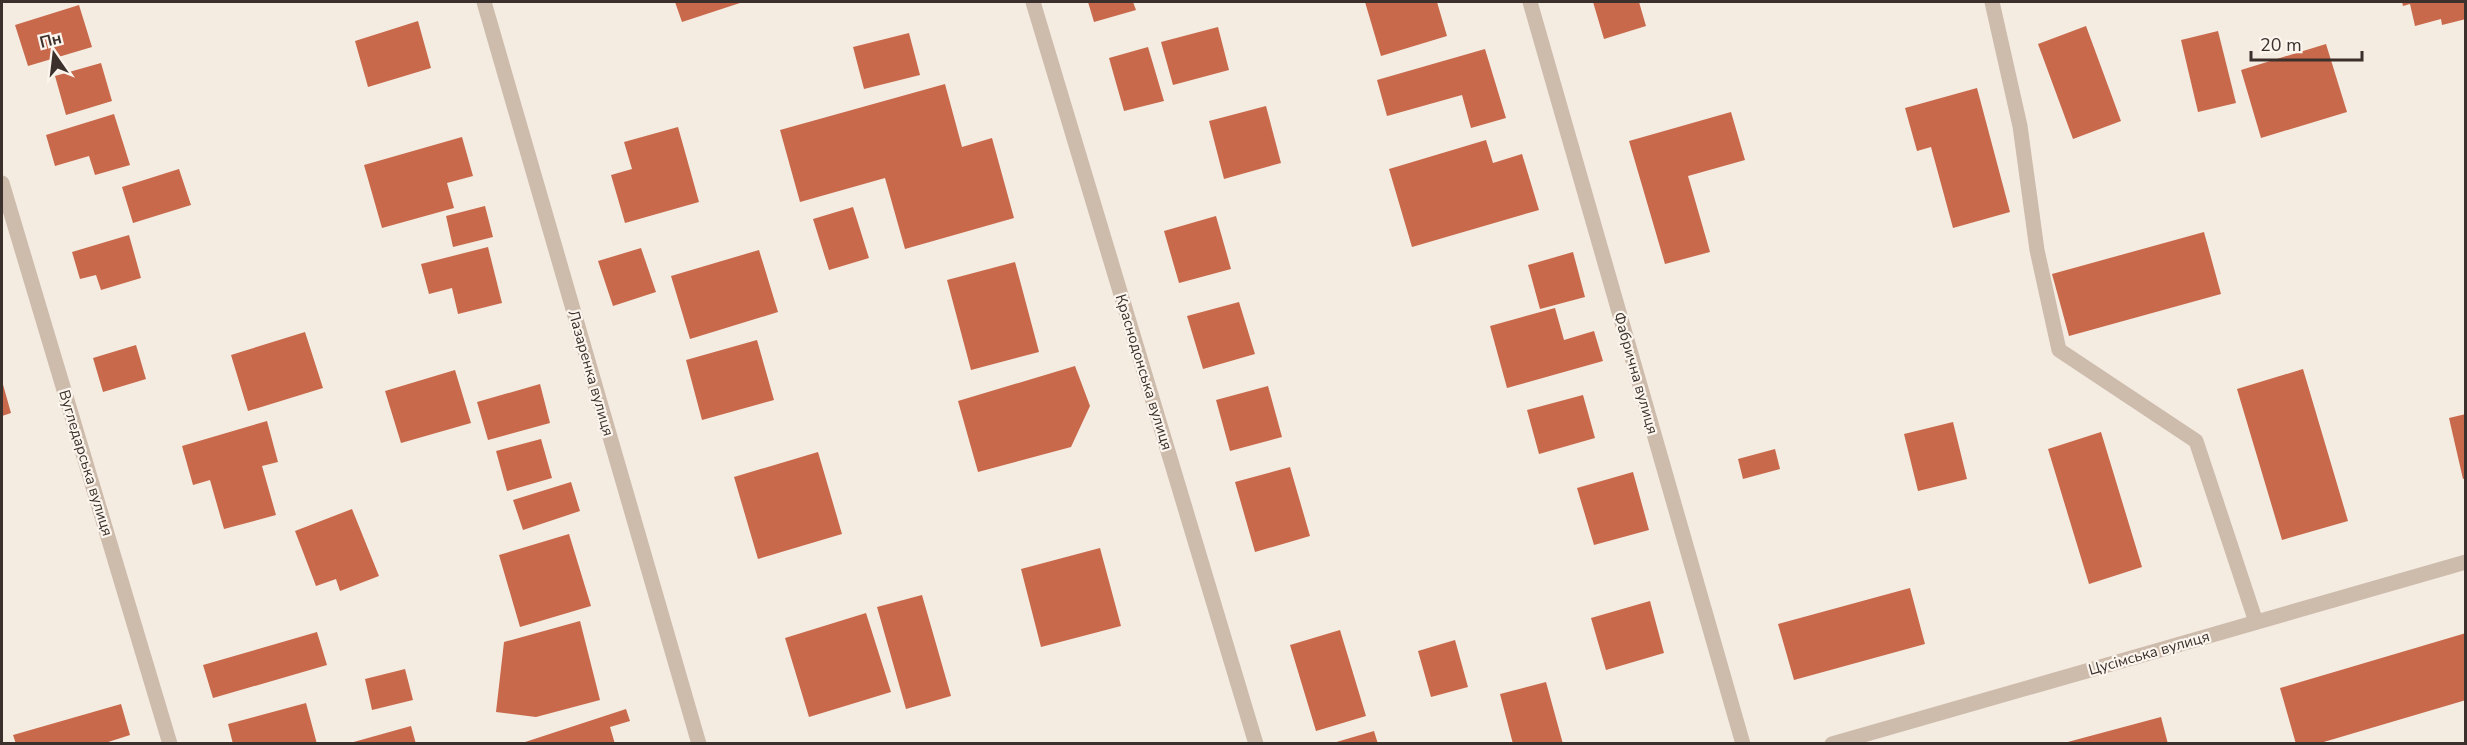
<svg xmlns="http://www.w3.org/2000/svg" width="2467" height="745" font-family="'Nunito Sans',sans-serif">
<style>
.building{fill:#c8694b}
.lines{fill:none;stroke-linecap:round;stroke-linejoin:round}
.lane{stroke:#cdbbac;stroke-width:15}
.street{stroke:#cdbbac;stroke-width:15}
.labels{text-anchor:middle;stroke-width:4.5;stroke-linejoin:round;paint-order:stroke}
.street-label{font-size:15px;fill:#3b302b;stroke:#fbf5ee}
</style>
<rect width="100%" height="100%" fill="#f4ebe1"/>
<path class="building" d="M 675,2 L 743,2 L 682,22 Z
M 1088,2 L 1133,2 L 1136,10 L 1094,22 Z
M 1365,2 L 1437,2 L 1447,36 L 1381,56 Z
M 1593,2 L 1639,2 L 1646,26 L 1604,39 Z
M 2402,2 L 2466,2 L 2466,19 L 2442,25 L 2441,19 L 2415,26 L 2410,4 L 2403,6 Z
M 79,5 L 92,47 L 28,66 L 15,25 Z
M 418,21 L 431,68 L 368,87 L 355,41 Z
M 2086,26 L 2121,121 L 2073,139 L 2038,44 Z
M 1218,27 L 1229,70 L 1173,85 L 1161,42 Z
M 2218,31 L 2236,103 L 2198,112 L 2181,40 Z
M 909,33 L 920,75 L 864,89 L 853,47 Z
M 2326,44 L 2347,112 L 2261,138 L 2241,70 Z
M 1148,47 L 1164,101 L 1124,111 L 1109,58 Z
M 1485,49 L 1506,118 L 1471,128 L 1462,95 L 1387,116 L 1377,80 Z
M 101,63 L 112,101 L 66,115 L 55,76 Z
M 945,84 L 962,147 L 992,138 L 1014,218 L 905,249 L 885,178 L 800,202 L 780,130 Z
M 1977,88 L 2010,212 L 1953,228 L 1931,147 L 1917,151 L 1905,108 Z
M 1266,106 L 1281,163 L 1224,179 L 1209,121 Z
M 1731,112 L 1745,160 L 1688,176 L 1710,252 L 1665,264 L 1629,141 Z
M 114,114 L 130,165 L 95,175 L 89,156 L 55,166 L 46,135 Z
M 678,127 L 699,202 L 625,223 L 611,175 L 632,169 L 624,142 Z
M 462,137 L 473,176 L 447,183 L 454,208 L 382,228 L 364,165 Z
M 1486,140 L 1493,163 L 1522,154 L 1539,210 L 1412,247 L 1389,169 Z
M 179,169 L 191,205 L 133,223 L 122,187 Z
M 485,206 L 493,237 L 453,247 L 446,216 Z
M 853,207 L 869,258 L 829,270 L 813,219 Z
M 1216,216 L 1231,269 L 1179,283 L 1164,231 Z
M 2204,232 L 2221,294 L 2069,336 L 2052,274 Z
M 129,235 L 141,278 L 101,290 L 96,275 L 80,279 L 72,252 Z
M 488,247 L 502,303 L 458,314 L 452,288 L 429,294 L 421,264 Z
M 641,248 L 656,292 L 613,306 L 598,261 Z
M 759,250 L 778,312 L 690,339 L 671,276 Z
M 1573,252 L 1585,297 L 1540,309 L 1528,265 Z
M 1015,262 L 1039,352 L 971,370 L 947,280 Z
M 1239,302 L 1255,354 L 1203,369 L 1187,316 Z
M 1555,308 L 1564,340 L 1594,331 L 1603,361 L 1507,388 L 1490,326 Z
M 305,332 L 323,388 L 248,411 L 231,355 Z
M 757,340 L 774,400 L 702,420 L 686,360 Z
M 136,345 L 146,379 L 103,392 L 93,358 Z
M 1075,366 L 1090,406 L 1071,447 L 978,472 L 958,401 Z
M 2303,369 L 2348,521 L 2282,540 L 2237,389 Z
M 455,370 L 471,423 L 401,443 L 385,391 Z
M 2,381 L 11,413 L 2,416 Z
M 540,384 L 550,423 L 488,440 L 477,402 Z
M 1268,386 L 1282,437 L 1230,451 L 1216,400 Z
M 1583,395 L 1595,438 L 1539,454 L 1527,410 Z
M 2466,414 L 2466,478 L 2463,479 L 2449,418 Z
M 267,421 L 278,462 L 262,466 L 276,515 L 224,529 L 210,480 L 193,485 L 182,446 Z
M 1953,422 L 1967,479 L 1918,491 L 1904,434 Z
M 2101,432 L 2142,567 L 2089,584 L 2048,449 Z
M 541,439 L 552,478 L 507,491 L 496,451 Z
M 1775,449 L 1780,469 L 1743,479 L 1738,459 Z
M 818,452 L 842,534 L 758,559 L 734,477 Z
M 1290,467 L 1310,536 L 1255,552 L 1235,482 Z
M 1633,472 L 1649,530 L 1594,545 L 1577,488 Z
M 571,482 L 580,511 L 523,530 L 513,500 Z
M 352,509 L 379,576 L 340,591 L 336,579 L 316,586 L 295,531 Z
M 569,534 L 591,606 L 520,627 L 499,555 Z
M 1100,548 L 1121,626 L 1041,647 L 1021,569 Z
M 1910,588 L 1925,644 L 1794,680 L 1778,624 Z
M 922,595 L 951,696 L 906,709 L 877,607 Z
M 1650,601 L 1664,653 L 1606,670 L 1591,618 Z
M 866,613 L 891,692 L 809,717 L 785,638 Z
M 580,621 L 600,700 L 536,717 L 496,712 L 504,642 Z
M 1340,630 L 1366,716 L 1316,731 L 1290,645 Z
M 317,632 L 327,665 L 213,698 L 203,665 Z
M 2466,633 L 2466,700 L 2317,744 L 2296,744 L 2280,688 Z
M 1455,640 L 1468,687 L 1431,697 L 1418,651 Z
M 405,669 L 413,700 L 372,710 L 365,679 Z
M 1546,682 L 1563,744 L 1513,744 L 1500,694 Z
M 306,703 L 317,744 L 233,744 L 228,724 Z
M 121,704 L 130,735 L 102,744 L 16,744 L 13,735 Z
M 626,709 L 630,721 L 610,727 L 615,744 L 519,744 Z
M 2161,717 L 2168,744 L 2064,744 L 2064,743 Z
M 411,726 L 416,744 L 350,744 L 350,743 Z
M 1374,731 L 1378,744 L 1333,744 L 1333,743 Z"/>
<g class="lines">
<path class="lane" d="M 1992,2 L 2020,126 L 2037,250 L 2059,350 L 2196,441 L 2256,622"/>
<path class="street" d="M 484,2 L 699,744
M 1033,2 L 1256,744
M 1530,2 L 1743,744
M 2,183 L 170,744
M 1832,744 L 2466,562"/>
</g>
<g class="labels">
<g class="street-label">
<text transform="translate(1144 372) rotate(73)" y="5">Краснодонська вулиця</text>
<text transform="translate(591 373) rotate(74)" y="5">Лазаренка вулиця</text>
<text transform="translate(1636 373) rotate(74)" y="5">Фабрична вулиця</text>
<text transform="translate(86 463) rotate(73)" y="5">Вугледарська вулиця</text>
<text transform="translate(2149 653) rotate(-16)" y="5">Цусімська вулиця</text>
</g>
</g>
<rect width="2467" height="745" fill="none" stroke="#3b302b" stroke-width="6"/>
<g transform="translate(54 54) rotate(346)" stroke="#fbf5ee" stroke-width="4.5" paint-order="stroke">
<path d="M0-4.5L10 22L0 15L-10 22Z" fill="#3b302b"/>
<text y="-9" font-size="16" font-weight="bold" text-anchor="middle" fill="#3b302b">Пн</text>
</g>
<path d="M2251 51v9h111v-9" fill="none" stroke="#3b302b" stroke-width="3"/>
<text x="2260" y="51" font-size="18" fill="#3b302b" stroke="#fbf5ee" stroke-width="4.5" paint-order="stroke">20 m</text>
</svg>
